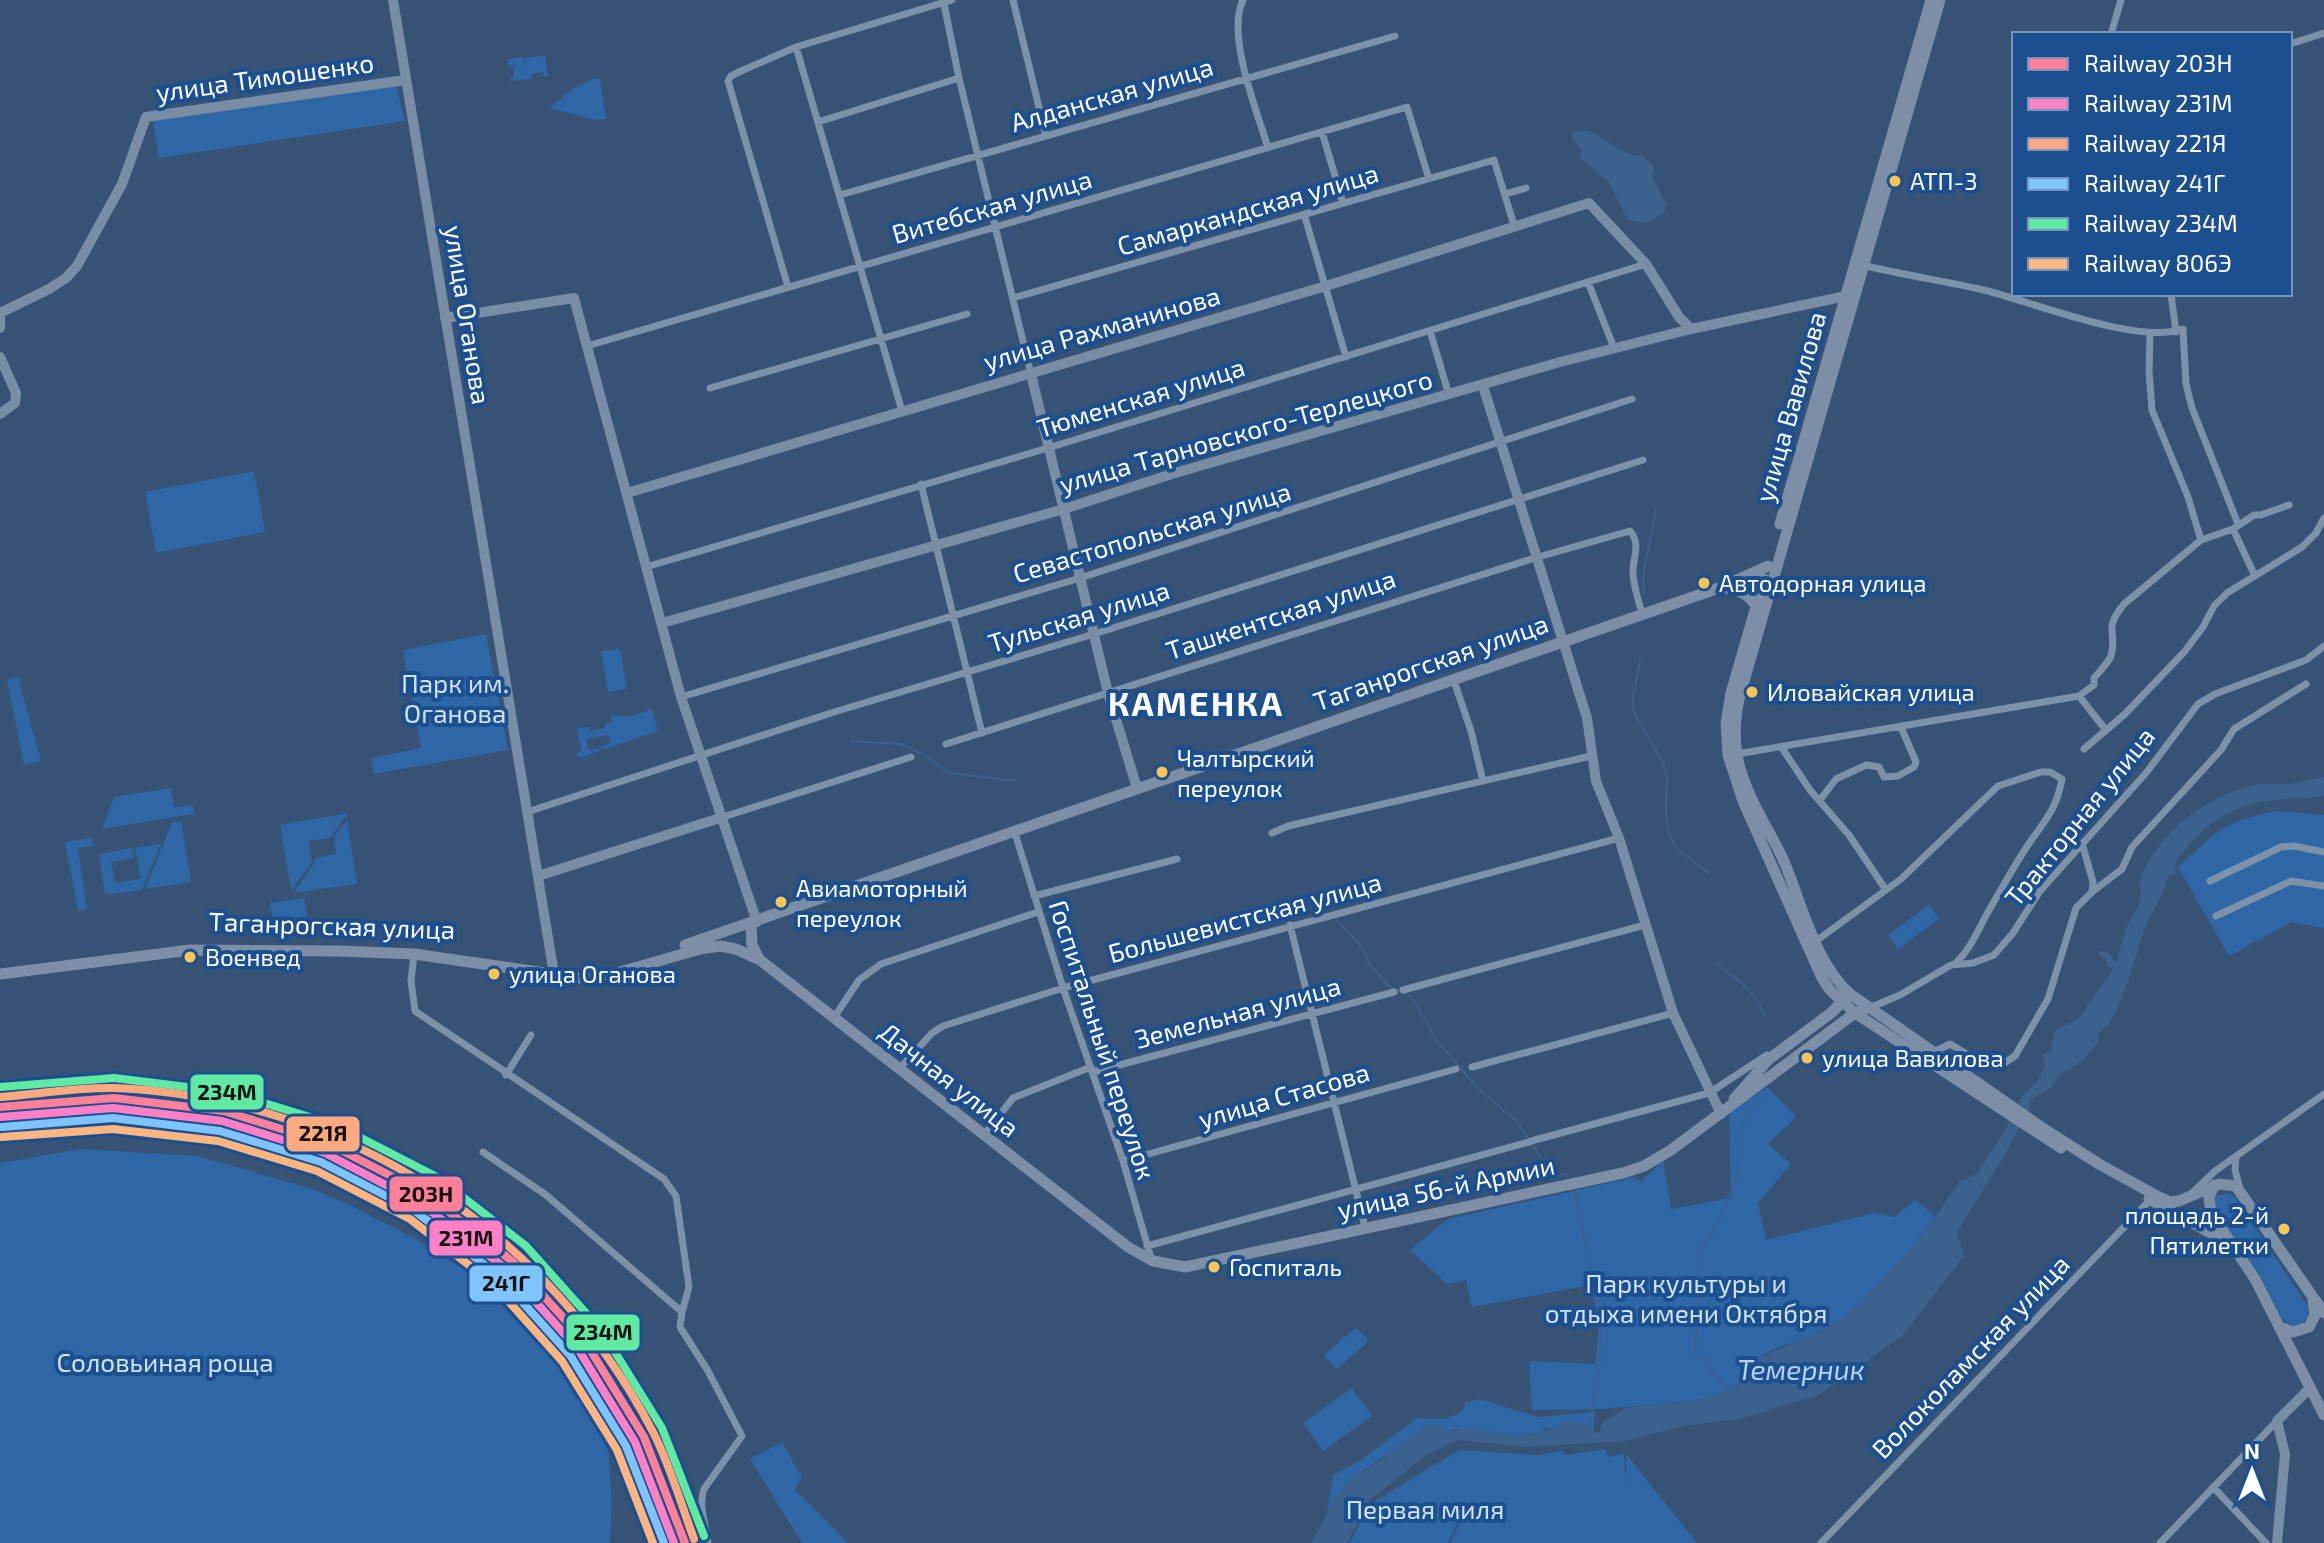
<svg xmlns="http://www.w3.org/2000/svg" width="2324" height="1543" font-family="'Exo 2',sans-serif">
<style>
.green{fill:#2f66a5}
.water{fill:#3b618d}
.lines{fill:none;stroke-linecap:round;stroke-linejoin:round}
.stream{stroke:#3b618d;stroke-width:2}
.street{stroke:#7d92a8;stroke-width:7}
.secondary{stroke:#798da4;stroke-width:10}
.primary{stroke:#7d8ea7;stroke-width:11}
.rail-1-casing{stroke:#1b4f8f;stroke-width:14}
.rail-2-casing{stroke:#1b4f8f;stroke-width:14}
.rail-3-casing{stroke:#1b4f8f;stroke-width:14}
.rail-4-casing{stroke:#1b4f8f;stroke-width:14}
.rail-5-casing{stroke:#1b4f8f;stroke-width:14}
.rail-6-casing{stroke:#1b4f8f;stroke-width:14}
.rail-1{stroke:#ff8098;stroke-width:8}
.rail-2{stroke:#ff80c5;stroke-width:8}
.rail-3{stroke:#ffa980;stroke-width:8}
.rail-4{stroke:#80c4ff;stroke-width:8}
.rail-5{stroke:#60e9a3;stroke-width:8}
.rail-6{stroke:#ffb580;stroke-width:8}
.bus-dot{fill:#fcc553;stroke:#1b4f8f;stroke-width:3}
.labels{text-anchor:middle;stroke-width:8;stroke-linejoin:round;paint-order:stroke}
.bus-label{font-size:24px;fill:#fff;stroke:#1b4f8f;text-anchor:start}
.street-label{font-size:26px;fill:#fff;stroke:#1b4f8f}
.park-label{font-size:26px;fill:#cfe3fa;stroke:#1b4f8f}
.water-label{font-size:28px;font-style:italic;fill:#b5d3f5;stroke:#1b4f8f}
.district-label{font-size:34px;font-weight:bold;letter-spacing:2px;fill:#fff;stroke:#1b4f8f}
.line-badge{stroke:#1b4f8f;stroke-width:3}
.pale-badge-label{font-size:22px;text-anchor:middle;font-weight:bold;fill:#111}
</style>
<rect width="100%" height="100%" fill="#365274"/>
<path class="green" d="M 545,55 L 548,76 L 544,77 L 543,72 L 531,74 L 532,79 L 510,81 L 510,78 L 514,77 L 513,66 L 508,66 L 507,59 L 523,57 L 526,68 L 525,58 Z
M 394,76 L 405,121 L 159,158 L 151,111 Z
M 593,79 L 600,79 L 606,119 L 595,120 L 550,108 L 572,89 Z
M 254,471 L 265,532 L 156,553 L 145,492 Z
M 486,634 L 508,750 L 374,774 L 371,758 L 421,748 L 403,650 Z
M 620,649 L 627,689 L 608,692 L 601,651 Z
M 18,677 L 41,761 L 24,765 L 7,680 Z
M 652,709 L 658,731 L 602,750 L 601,747 L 610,744 L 608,735 L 586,739 L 589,751 L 599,748 L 600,751 L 580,758 L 577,756 L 577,753 L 582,751 L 576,728 L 589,727 L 590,731 L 605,728 L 605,723 L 611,723 L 611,716 L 632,716 Z
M 171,788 L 174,807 L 193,805 L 194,814 L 102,829 L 114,797 Z
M 2276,811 L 2324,815 L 2324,928 L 2291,922 L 2229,956 L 2178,867 C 2216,832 2224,821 2276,811 Z
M 348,813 L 330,838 L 309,841 L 312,862 L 291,891 L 280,825 Z
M 347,820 L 357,884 L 293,893 L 315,862 L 315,858 L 336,854 L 334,836 Z
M 181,821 L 191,882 L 145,889 L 172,822 Z
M 92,838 L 93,846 L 78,848 L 87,910 L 78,911 L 65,842 Z
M 161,844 L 142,890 L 105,895 L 99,854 L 132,848 L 134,858 L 111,862 L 115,883 L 141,879 L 135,848 Z
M 304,898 L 308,922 L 273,920 L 270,903 Z
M 1929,905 L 1939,919 L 1898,949 L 1888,935 Z
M 1767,1087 L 1796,1117 L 1768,1144 L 1791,1164 L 1758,1203 L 1766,1240 L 1874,1213 L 1895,1217 L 1915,1200 L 1935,1216 C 1905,1260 1868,1307 1820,1332 C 1801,1343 1776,1345 1758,1358 C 1746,1366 1742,1384 1731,1390 C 1709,1401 1683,1401 1660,1404 C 1617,1409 1575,1410 1532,1410 L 1529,1361 L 1595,1364 L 1599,1326 L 1591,1285 L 1472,1307 L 1466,1280 L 1447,1284 L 1410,1250 L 1448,1219 L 1635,1177 L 1641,1182 L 1663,1160 L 1671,1209 L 1731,1198 L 1729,1113 Z
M 81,1149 L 198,1156 L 312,1189 L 348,1204 L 414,1238 L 471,1274 L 571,1377 L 598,1427 L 609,1455 L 612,1502 L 610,1543 L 0,1543 L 0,1163 Z
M 2227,1193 L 2235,1197 L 2308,1307 L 2308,1317 L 2302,1324 L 2290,1326 L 2282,1319 L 2257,1270 L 2216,1212 L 2214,1201 L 2216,1196 Z
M 1356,1327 L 1369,1341 L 1337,1369 L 1324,1355 Z
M 1352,1388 L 1372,1416 L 1323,1451 L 1303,1423 Z
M 1480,1399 L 1538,1417 L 1595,1412 L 1593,1432 L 1590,1428 L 1547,1428 L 1541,1433 L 1518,1436 L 1456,1429 L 1446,1432 L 1436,1425 L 1426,1425 L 1413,1438 L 1361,1472 L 1327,1513 L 1333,1475 L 1358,1462 L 1417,1418 L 1446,1419 L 1462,1411 L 1466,1402 Z
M 782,1442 L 802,1478 L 795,1490 L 848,1543 L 802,1543 L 750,1459 Z
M 1606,1449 L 1608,1457 L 1624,1453 L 1626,1486 L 1626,1454 L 1697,1543 L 1450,1543 L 1462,1519 L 1482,1506 L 1460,1518 L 1448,1543 L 1350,1543 L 1363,1516 L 1375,1501 L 1459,1450 L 1536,1455 L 1562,1451 L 1564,1455 Z"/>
<path class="water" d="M 1588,131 C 1605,136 1625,159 1643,155 L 1655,169 L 1652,176 L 1666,204 L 1664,213 L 1646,223 L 1628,220 L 1609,182 L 1579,157 L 1583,150 L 1572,139 L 1573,132 Z
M 2324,777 L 2324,796 C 2305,799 2285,798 2267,801 C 2224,808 2198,829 2175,864 L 2176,873 L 2168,877 C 2164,895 2152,910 2145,928 C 2136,951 2120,1024 2098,1033 L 2099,1042 L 2082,1061 L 2060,1074 L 2052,1087 L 2030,1100 L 2030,1107 L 2006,1153 L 1957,1232 L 1964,1256 L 1902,1336 L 1819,1395 L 1739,1419 L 1683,1426 L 1626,1441 L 1525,1447 L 1459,1440 L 1426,1455 L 1370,1500 L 1347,1543 L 1311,1543 L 1339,1492 L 1349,1480 L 1380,1461 L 1426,1425 L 1436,1425 L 1446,1432 L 1468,1428 L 1518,1436 L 1541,1433 L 1571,1420 L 1585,1424 L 1597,1433 L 1600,1432 L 1602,1423 L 1625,1408 L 1698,1400 L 1731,1390 L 1738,1385 L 1746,1366 L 1758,1358 L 1819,1333 L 1853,1311 L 1918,1241 L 1960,1181 L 1977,1174 L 2003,1133 L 2023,1095 L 2039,1079 L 2045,1064 L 2042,1055 L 2051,1051 L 2055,1031 L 2079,1018 L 2113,969 L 2107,966 L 2106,959 L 2100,957 L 2099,951 L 2107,952 L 2116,963 C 2120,951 2122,939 2127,927 C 2130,918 2138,911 2140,900 C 2143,891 2138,885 2141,877 C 2159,833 2202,800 2246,787 C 2261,782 2274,785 2288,784 C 2300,783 2312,779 2324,777 Z"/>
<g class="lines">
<path class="stream" d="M 1644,593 C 1640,565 1654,539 1655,510
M 1640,661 L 1633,696 L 1634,713 L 1663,762 L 1667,776 L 1666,817 L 1670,837 L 1679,851 L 1709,873
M 851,741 L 900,744 L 921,753 L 950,773 L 1016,781
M 1336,919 L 1363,948 L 1368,962 L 1388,986 L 1412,997 L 1436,1040 L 1477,1087 L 1517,1122 L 1554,1177 L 1567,1174
M 1718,964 C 1726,974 1734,976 1743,984 C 1753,993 1759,1004 1766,1016
M 0,1087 C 42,1081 84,1075 126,1077 C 203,1080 303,1103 371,1138 C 526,1217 664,1372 701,1543
M 0,1103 C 311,1049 602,1244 689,1543
M 1739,1130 L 1748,1113 L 1761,1100
M 1575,1191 L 1592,1279
M 1701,1256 L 1700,1252 C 1722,1218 1744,1174 1740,1133
M 1702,1261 L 1695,1350 L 1696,1356 L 1709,1361 L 1709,1369 L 1731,1391
M 1592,1281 L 1601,1328 L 1599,1365
M 1589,1430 L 1599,1369"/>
<path class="street" d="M 1013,0 L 1046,136
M 1243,0 C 1226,35 1257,111 1268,148
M 944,4 L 959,78 L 1031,374
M 2111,34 L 2121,0
M 2290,44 L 2324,33
M 796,47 L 902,411
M 818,122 L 959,78
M 1322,132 L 1343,203
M 1505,194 L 1526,188
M 840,195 L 1395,36
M 1304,214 L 1346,357
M 1862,265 C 1903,275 1944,281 1984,290 C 2033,302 2137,345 2183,329 L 2186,384 L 2192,408 L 2238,524
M 1588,282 L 1614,348
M 788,287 L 728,81 L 731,76 L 741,71 L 796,47 L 952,0
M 2171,294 L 2176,332
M 1013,298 L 1494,160 L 1514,225
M 1430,331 L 1449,395
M 587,346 L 1407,107 L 1429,179
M 710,388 L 967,314
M 921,484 L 982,733
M 2233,529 L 2255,576
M 2201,540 L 2233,529 L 2254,515 L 2261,515 L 2289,505
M 646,567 L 1048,448 L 1646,264
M 1453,678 L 1471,731 L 1483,781
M 2079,696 L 2105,729
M 681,697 L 1080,578 L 1632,399
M 946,744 L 1538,557 L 1630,531 C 1642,545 1632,558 1633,574 C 1634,587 1638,600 1642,613
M 1782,748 L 1810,790 L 1849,835 L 1886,890
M 2084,749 L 2125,714 L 2185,651 L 2203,627 L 2214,606 L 2227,593 L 2302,547 L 2316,533 L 2324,518
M 1737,754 L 2079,696 L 2094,685 L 2094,678 C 2099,672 2108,663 2111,656 C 2118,631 2102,631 2124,604 L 2201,540 L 2188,497 L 2152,410 L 2149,371 L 2150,334
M 1820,800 L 1836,779 L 1866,765 L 1879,767 L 1884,777 L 1898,776 L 1914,767 L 1916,762 L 1901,727
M 527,812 L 834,712 L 1094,634 L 1643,460
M 720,818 L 911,757
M 1014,830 L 1063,988 L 1123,1161 L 1151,1258
M 1272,833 L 1288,826 L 1591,756
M 2210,881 L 2281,847 L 2294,846 L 2324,852
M 2092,892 L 2122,869 L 2132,847 L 2221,750 L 2234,729 L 2306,684
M 1034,896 L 1177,859
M 2216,916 L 2291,881 L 2324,886
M 1290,925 L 1365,1227
M 1816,941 L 1901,879 L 1998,786 L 2041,772 L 2050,772 L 2062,779 C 2056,811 2045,820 2028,845 C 2015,864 2004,885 1992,905 C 1980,925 1973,946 1956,963
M 414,954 L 411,981 L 415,1011 L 664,1179 L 676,1196 L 689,1287 L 682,1312
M 1403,990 L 1645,925
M 1869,1008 L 1900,995 L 1951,965 L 1973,963 L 1994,955 L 2013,933 L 2040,891 L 2146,773 L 2198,704 L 2215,694 L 2306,660 L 2324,646
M 833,1019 L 859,980 L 881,964 L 1038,912
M 1934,1052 L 1950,1044 L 1987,1066 L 2003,1064 L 2015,1056 L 2048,999 L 2076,908 L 2092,892 L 2093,882 L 2082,843
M 1472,1067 L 1673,1013
M 899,1069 L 932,1033 L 943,1026 L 1063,988 L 1619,838
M 1093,1072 L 1394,992
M 506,1075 L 531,1035
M 984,1135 L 1013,1098 L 1091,1067
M 1531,1141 L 1709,1093 L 1767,1055
M 483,1152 L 546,1195 L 682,1312 L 680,1327 L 708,1371 L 742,1436 L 704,1489 C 698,1506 706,1525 708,1543
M 2236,1157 L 2235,1170 L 2240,1189
M 1123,1161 L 1456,1069
M 2190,1195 L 2215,1171 L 2324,1094
M 1147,1246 L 1529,1142
M 2213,1487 L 2266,1543
M 1821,1543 L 2150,1200
M 2160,1543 L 2277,1421"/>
<path class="secondary" d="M 393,0 L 553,968
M 0,313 L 49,289 L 66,278 L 77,266 L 122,184 L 146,117 L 406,80
M 0,315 L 0,328
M 445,318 L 574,298 L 681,697 L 757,922
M 0,357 L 16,393 L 15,403 L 0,414
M 1031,374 L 1108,693 L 1137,788
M 1483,386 L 1587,718 L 1596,781 L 1619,838 L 1673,1013 L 1721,1114
M 627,493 L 1326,286 L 1589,203 L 1646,264 L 1679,317 L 1691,329
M 662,623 L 1064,509 L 1175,473 L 1560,362 L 1691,329 L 1846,296
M 538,876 L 720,818
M 2277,1543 L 2285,1454 L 2277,1421 L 2310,1388"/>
<path class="primary" d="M 1940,0 L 1740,695 C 1734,720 1733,743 1740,768 C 1749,800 1768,828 1782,857 C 1802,902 1813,960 1850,994 L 2044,1129 L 2099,1164 L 2157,1196 L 2170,1202 L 2179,1201 L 2219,1184 L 2236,1186 L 2324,1313
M 1780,524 L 1931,0
M 1764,579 L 1731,693 L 1726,724 L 1728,755 L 1743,801 L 1822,978 L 1830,990 L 1855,1013 L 2061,1148
M 1723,588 C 1739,589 1750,595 1758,609
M 751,924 L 752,945 L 759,959
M 685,945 L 1719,588 L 1768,566
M 0,974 L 190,950 L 339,951 L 414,954 L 580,978 L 617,973 L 700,949 L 720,946 L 736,949 L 760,960 L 1128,1247 L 1153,1261 L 1185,1267 L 1623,1173 L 1644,1166 L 1671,1150 L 1855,1013 L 1867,1008
M 1734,1099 L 1769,1059 L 1831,1013 L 1846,998
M 2214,1185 L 2209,1198 L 2211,1213 L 2255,1279 L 2324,1415
M 2149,1199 L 2236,1247
M 2279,1327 L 2293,1332 L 2309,1327 L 2315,1315 L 2313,1301"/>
<g class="rail-1-casing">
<path id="rail-1" d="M 0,1107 L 114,1098 L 224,1111 L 329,1144 L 426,1194 L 512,1261 L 586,1343 L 644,1437 L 685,1543"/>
</g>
<g class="rail-2-casing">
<path id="rail-2" d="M 1,1117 L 113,1108 L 222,1121 L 325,1153 L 420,1203 L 505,1268 L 578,1349 L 635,1442 L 674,1543"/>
</g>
<g class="rail-3-casing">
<path id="rail-3" d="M 0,1097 C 38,1094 78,1087 115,1088 C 344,1098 547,1228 653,1432 C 670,1465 681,1504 694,1539"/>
</g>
<g class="rail-4-casing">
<path id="rail-4" d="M 2,1127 L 113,1118 L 220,1131 L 321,1162 L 415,1211 L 499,1276 L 570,1355 L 626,1446 L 664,1543"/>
</g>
<g class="rail-5-casing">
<path id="rail-5" d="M 0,1087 L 114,1078 L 228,1092 L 336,1125 L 437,1177 L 526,1246 L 602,1331 L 662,1428 L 704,1536"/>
</g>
<g class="rail-6-casing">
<path id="rail-6" d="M 2,1137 L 113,1129 L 218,1141 L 317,1171 L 410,1219 L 492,1283 L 562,1361 L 617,1450 L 653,1543"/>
</g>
<use href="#rail-1" class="rail-1"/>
<use href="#rail-2" class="rail-2"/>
<use href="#rail-3" class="rail-3"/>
<use href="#rail-4" class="rail-4"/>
<use href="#rail-5" class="rail-5"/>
<use href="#rail-6" class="rail-6"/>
</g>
<g class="bus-dot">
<circle cx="1895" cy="181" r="7"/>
<circle cx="1704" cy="583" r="7"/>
<circle cx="1752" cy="692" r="7"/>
<circle cx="1162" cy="772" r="7"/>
<circle cx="781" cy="902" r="7"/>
<circle cx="190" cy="957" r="7"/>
<circle cx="494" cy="974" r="7"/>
<circle cx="1807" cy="1058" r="7"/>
<circle cx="2284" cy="1229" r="7"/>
<circle cx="1214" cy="1267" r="7"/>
</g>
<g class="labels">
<g class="bus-label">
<text x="1910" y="190">АТП-3</text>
<text x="1719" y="592">Автодорная улица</text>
<text x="1767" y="701">Иловайская улица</text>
<text x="1177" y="767">Чалтырский<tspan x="1177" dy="30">переулок</tspan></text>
<text x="796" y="897">Авиамоторный<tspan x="796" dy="30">переулок</tspan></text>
<text x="205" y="966">Военвед</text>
<text x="509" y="983">улица Оганова</text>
<text x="1822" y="1067">улица Вавилова</text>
<text x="2269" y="1224" text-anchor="end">площадь 2-й<tspan x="2269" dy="30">Пятилетки</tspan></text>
<text x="1229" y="1276">Госпиталь</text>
</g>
<g class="street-label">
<text transform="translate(265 78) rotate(-8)" y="9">улица Тимошенко</text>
<text transform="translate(1112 95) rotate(-16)" y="9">Алданская улица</text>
<text transform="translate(992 207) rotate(-16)" y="9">Витебская улица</text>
<text transform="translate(1248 210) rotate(-16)" y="9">Самаркандская улица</text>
<text transform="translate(467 315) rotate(81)" y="9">улица Оганова</text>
<text transform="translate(1102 329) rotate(-16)" y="9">улица Рахманинова</text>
<text transform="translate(1141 398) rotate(-17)" y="9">Тюменская улица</text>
<text transform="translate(1791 407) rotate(-74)" y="9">улица Вавилова</text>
<text transform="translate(1246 432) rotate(-16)" y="9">улица Тарновского-Терлецкого</text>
<text transform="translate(1152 533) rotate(-17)" y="9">Севастопольская улица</text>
<text transform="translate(1281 615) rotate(-18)" y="9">Ташкентская улица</text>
<text transform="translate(1079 617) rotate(-17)" y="9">Тульская улица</text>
<text transform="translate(1431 663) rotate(-19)" y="9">Таганрогская улица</text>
<text transform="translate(2080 817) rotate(-51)" y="9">Тракторная улица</text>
<text transform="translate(1245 918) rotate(-15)" y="9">Большевистская улица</text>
<text transform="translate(332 926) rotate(2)" y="9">Таганрогская улица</text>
<text transform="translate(1238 1013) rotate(-15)" y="9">Земельная улица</text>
<text transform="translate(1102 1040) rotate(72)" y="9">Госпитальный переулок</text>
<text transform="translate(949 1080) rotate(38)" y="9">Дачная улица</text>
<text transform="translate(1284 1096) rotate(-16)" y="9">улица Стасова</text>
<text transform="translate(1446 1188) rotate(-12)" y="9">улица 56-й Армии</text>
<text transform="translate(1971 1357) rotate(-46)" y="9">Волоколамская улица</text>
</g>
<g class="park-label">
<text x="455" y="693">Парк им.<tspan x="455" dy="30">Оганова</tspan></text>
<text x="1686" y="1293">Парк культуры и<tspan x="1686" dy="30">отдыха имени Октября</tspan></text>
<text x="165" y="1372">Соловьиная роща</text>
<text x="1425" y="1519">Первая миля</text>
</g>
<g class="water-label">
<text x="1801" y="1380">Темерник</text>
</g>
<g class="district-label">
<text x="1196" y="716">КАМЕНКА</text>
</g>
</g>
<g class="line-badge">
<rect x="189" y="1073" width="76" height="38" rx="8" fill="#60e9a3"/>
<rect x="285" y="1115" width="76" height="38" rx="8" fill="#ffa980"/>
<rect x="388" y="1175" width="76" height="38" rx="8" fill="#ff8098"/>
<rect x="428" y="1219" width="76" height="38" rx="8" fill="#ff80c5"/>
<rect x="468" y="1264" width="76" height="39" rx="8" fill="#80c4ff"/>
<rect x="565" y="1313" width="76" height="39" rx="8" fill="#60e9a3"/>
</g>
<g class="pale-badge-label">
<text x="227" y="1100">234М</text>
<text x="323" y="1141">221Я</text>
<text x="426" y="1202">203Н</text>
<text x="466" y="1246">231М</text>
<text x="506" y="1291">241Г</text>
<text x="603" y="1340">234М</text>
</g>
<rect x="2012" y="32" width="280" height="264" fill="#1b4f8f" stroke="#7695bc" stroke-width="2"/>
<rect x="2028" y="58" width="40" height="12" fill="#ff8098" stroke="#7695bc" stroke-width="2"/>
<text x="2084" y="72" font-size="24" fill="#ffffff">Railway 203Н</text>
<rect x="2028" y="98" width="40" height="12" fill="#ff80c5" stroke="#7695bc" stroke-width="2"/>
<text x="2084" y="112" font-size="24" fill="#ffffff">Railway 231М</text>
<rect x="2028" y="138" width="40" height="12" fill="#ffa980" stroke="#7695bc" stroke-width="2"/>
<text x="2084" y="152" font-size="24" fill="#ffffff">Railway 221Я</text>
<rect x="2028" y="178" width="40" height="12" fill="#80c4ff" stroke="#7695bc" stroke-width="2"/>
<text x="2084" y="192" font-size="24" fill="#ffffff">Railway 241Г</text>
<rect x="2028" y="218" width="40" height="12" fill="#60e9a3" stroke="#7695bc" stroke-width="2"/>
<text x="2084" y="232" font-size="24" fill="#ffffff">Railway 234М</text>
<rect x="2028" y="258" width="40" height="12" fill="#ffb580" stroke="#7695bc" stroke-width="2"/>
<text x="2084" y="272" font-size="24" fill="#ffffff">Railway 806Э</text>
<g transform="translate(2252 1471)" stroke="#1b4f8f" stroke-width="6" paint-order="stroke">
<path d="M0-6L14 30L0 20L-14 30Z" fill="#ffffff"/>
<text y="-12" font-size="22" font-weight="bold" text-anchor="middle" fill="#ffffff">N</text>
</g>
</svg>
